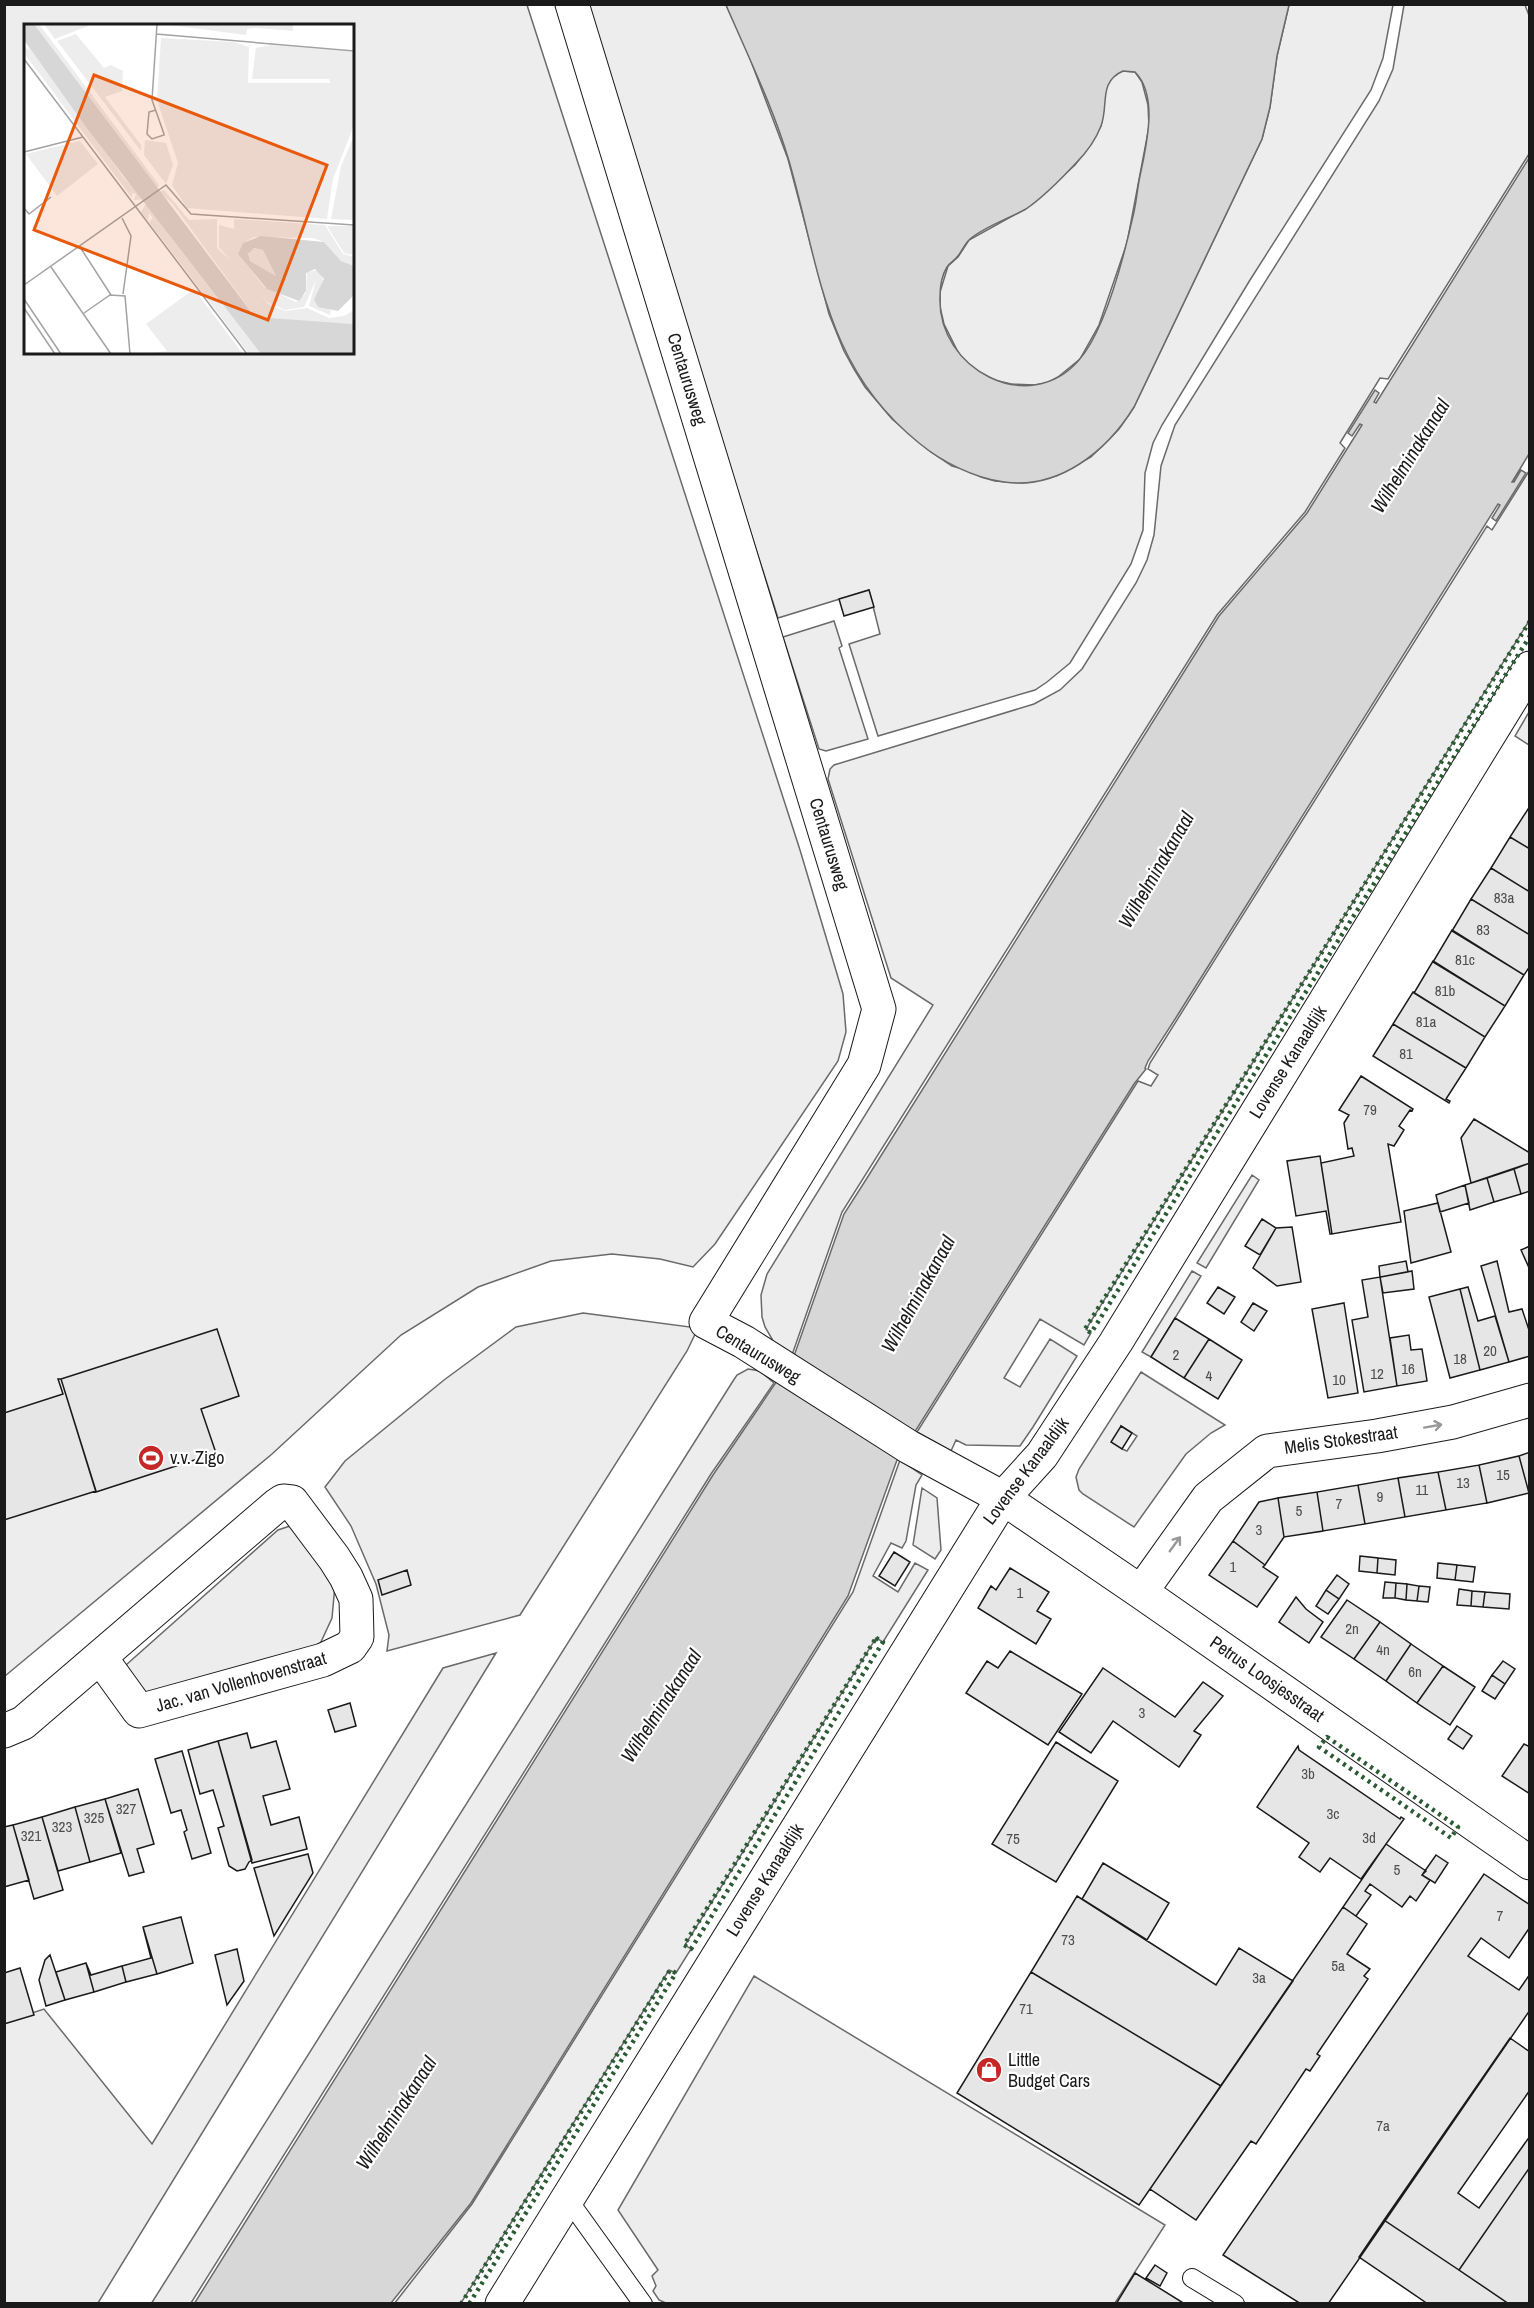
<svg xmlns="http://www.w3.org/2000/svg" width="1534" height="2308" font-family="'Archivo Narrow',sans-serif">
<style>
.built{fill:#ededed;stroke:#6a6a6a;stroke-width:1.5;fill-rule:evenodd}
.water{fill:#d7d7d7;stroke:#6a6a6a;stroke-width:1.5;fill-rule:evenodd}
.building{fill:#e6e6e6;stroke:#1a1a1a;stroke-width:1.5}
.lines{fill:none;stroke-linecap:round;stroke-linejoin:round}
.service-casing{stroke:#1a1a1a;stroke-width:20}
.minor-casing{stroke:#1a1a1a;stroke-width:35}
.service{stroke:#fff;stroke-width:18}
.minor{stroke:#fff;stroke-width:33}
.hedge{stroke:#2b5a34;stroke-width:4.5;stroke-dasharray:3 4.5;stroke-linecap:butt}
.oneway{stroke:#989898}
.labels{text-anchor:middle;stroke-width:4.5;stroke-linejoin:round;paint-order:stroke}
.number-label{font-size:15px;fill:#4d4d4d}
.street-label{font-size:18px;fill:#1a1a1a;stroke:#fff}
.poi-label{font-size:18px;fill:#1a1a1a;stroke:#fff;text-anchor:start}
.water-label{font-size:20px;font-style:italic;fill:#1a1a1a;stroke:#fff}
.inset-road{fill:none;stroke:#a3a3a3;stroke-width:1.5}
.view{fill:#e8590c;fill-opacity:0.15;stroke:#e8590c;stroke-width:3}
.inset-edge{fill:none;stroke:#1a1a1a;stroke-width:3}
</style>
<rect width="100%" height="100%" fill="#fff"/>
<path class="built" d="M 4,5 L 527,5 L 800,850 L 843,994 L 846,1032 L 838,1061 L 715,1244 L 693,1267 L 660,1259 L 612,1254 L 551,1261 L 478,1287 L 401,1335 L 272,1454 L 5,1676 ZM 26,26 L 352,26 L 352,352 L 26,352 Z
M 583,5 L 726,5 L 746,48 L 788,159 L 829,314 L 844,351 L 854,369 L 865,387 L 892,419 L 931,452 L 952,466 L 967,470 L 981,477 L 995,481 L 1022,483 L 1056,476 L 1091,457 L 1119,429 L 1134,407 L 1262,139 L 1270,107 L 1277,56 L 1289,5 L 1393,5 L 1383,58 L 1371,90 L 1250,280 L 1162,425 L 1153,443 L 1145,473 L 1143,530 L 1131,564 L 1070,663 L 1047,682 L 1035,690 L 878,736 L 849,644 L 880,634 L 869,590 L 778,618 Z
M 1404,5 L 1525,5 L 1530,18 L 1529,154 L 1388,379 L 1380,378 L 1340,443 L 1345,448 L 1305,512 L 1217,615 L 842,1212 L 792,1355 L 776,1346 L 765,1327 L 762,1317 L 761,1295 L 767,1274 L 933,1005 L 891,978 L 828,779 L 830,769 L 834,765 L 1034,704 L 1060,690 L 1082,669 L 1136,583 L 1147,560 L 1154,535 L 1161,466 L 1175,425 L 1379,101 L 1393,69 Z
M 1123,71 L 1135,72 L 1142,82 L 1148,105 L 1149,127 L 1127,243 L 1099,325 L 1080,359 L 1058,377 L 1047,383 L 1035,385 L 1011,384 L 994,380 L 969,366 L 959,354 L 944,324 L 940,307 L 940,292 L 948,266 L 958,257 L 969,240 L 1027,208 L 1075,165 L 1088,148 L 1101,126 L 1104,108 L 1103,100 L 1108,83 L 1115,74 Z
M 1529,471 L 1529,621 L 1086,1329 L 1091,1333 L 1084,1345 L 1040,1319 L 1004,1378 L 1020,1387 L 1050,1339 L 1077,1356 L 1033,1427 L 1020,1446 L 966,1445 L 956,1440 L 951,1451 L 917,1432 L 1138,1081 L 1151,1086 L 1158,1075 L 1148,1069 L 1150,1063 L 1487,526 L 1492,530 Z
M 834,621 L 842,646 L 839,648 L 868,739 L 826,751 L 819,749 L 783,637 Z
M 1529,712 L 1529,745 L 1515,736 Z
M 1252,1175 L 1259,1180 L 1206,1268 L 1197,1263 Z
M 1192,1271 L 1201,1276 L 1151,1357 L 1142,1352 Z
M 583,1313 L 698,1328 L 687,1351 L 520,1615 L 387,1651 L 389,1635 L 376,1584 L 351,1526 L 325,1487 L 345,1461 L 444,1380 L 516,1327 Z
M 748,1369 L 760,1371 L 774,1383 L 711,1474 L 191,2303 L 151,2304 L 733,1381 L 737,1375 Z
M 1141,1372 L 1225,1425 L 1211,1433 L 1186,1454 L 1134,1527 L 1083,1494 L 1079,1490 L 1076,1477 L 1079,1469 ZM 1121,1426 L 1137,1436 L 1127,1451 L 1122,1449 Z
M 900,1460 L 922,1475 L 916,1485 L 906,1541 L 902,1548 L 891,1543 L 873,1576 L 898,1592 L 915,1563 L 928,1570 L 883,1642 L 876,1638 L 685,1945 L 691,1949 L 676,1973 L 669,1970 L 461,2303 L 394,2304 L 472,2204 L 853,1592 Z
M 922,1488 L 937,1498 L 941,1550 L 935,1559 L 913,1545 Z
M 290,1526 L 335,1585 L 332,1618 L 320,1644 L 152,1696 L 130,1682 L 126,1665 L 278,1530 Z
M 496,1653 L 98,2303 L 5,2303 L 4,2022 L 44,2009 L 152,2144 L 443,1668 Z
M 754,1976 L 1165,2225 L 1115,2303 L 668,2304 L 659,2300 L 653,2291 L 656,2286 L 652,2276 L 658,2270 L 618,2210 Z"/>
<path class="water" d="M 726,5 L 1289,5 L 1277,56 L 1270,107 L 1262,139 L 1134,407 C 1107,451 1059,490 1004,482 C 974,478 942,462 919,443 C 824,367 820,268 789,161 C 773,107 748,56 726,5 ZM 1123,71 L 1135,72 C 1160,97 1145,150 1139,181 C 1137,192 1136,205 1133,216 C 1124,256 1106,329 1079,360 C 1029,418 937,369 940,297 C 940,288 942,275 947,267 C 949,263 954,261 957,257 C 962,252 964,244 970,239 C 986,226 1008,219 1026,209 C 1042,198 1063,177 1076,163 C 1086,153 1096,139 1101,126 C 1109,105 1098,82 1123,71 Z
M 1529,158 L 1529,454 L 1512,482 L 1514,482 L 1521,470 L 1526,473 L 1496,521 L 1492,518 L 1500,505 L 1498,504 L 1177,1016 L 1148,1061 L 1145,1068 L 1146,1069 L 1134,1084 L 897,1460 L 848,1596 L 471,2203 L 391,2303 L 194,2304 L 713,1475 L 794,1356 L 844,1214 L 867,1178 L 1219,616 L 1307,513 L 1362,425 L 1360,424 L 1352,436 L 1348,433 L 1375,390 L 1379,393 L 1374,402 L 1376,403 Z"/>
<path class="building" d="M 869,590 L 874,607 L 844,616 L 839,599 Z
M 1530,806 L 1530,849 L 1510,837 Z
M 1510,837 L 1530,849 L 1530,892 L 1491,868 Z
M 1491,868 L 1530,892 L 1530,935 L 1471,899 Z
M 1471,899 L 1530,935 L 1530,966 L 1524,975 L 1452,931 Z
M 1452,930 L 1524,975 L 1505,1006 L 1433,962 Z
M 1433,961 L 1505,1006 L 1485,1037 L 1414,993 Z
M 1413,992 L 1485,1037 L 1466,1068 L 1393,1024 Z
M 1393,1024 L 1466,1068 L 1446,1099 L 1450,1101 L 1449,1103 L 1373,1056 Z
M 1361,1076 L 1413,1109 L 1412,1111 L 1410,1110 L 1399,1126 L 1404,1130 L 1394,1146 L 1388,1144 L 1401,1222 L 1332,1234 L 1321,1163 L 1354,1156 L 1352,1148 L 1348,1149 L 1344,1123 L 1349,1115 L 1339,1110 Z
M 1474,1119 L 1530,1153 L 1530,1163 L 1471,1183 L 1461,1138 Z
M 1320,1156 L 1332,1234 L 1330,1234 L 1326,1211 L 1296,1216 L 1287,1161 Z
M 1530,1163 L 1530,1191 L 1521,1194 L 1514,1169 Z
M 1514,1169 L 1521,1194 L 1494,1202 L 1487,1178 Z
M 1487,1178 L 1494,1202 L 1470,1210 L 1465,1185 Z
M 1465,1185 L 1469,1203 L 1440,1212 L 1436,1195 Z
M 1438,1203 L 1451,1252 L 1411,1263 L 1404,1211 Z
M 1262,1219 L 1276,1228 L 1260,1255 L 1245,1246 Z
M 1292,1227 L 1301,1282 L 1277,1286 L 1253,1268 L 1276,1228 Z
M 1530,1246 L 1530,1270 L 1521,1250 Z
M 1406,1261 L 1408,1272 L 1380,1277 L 1379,1266 Z
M 1497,1261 L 1509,1312 L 1522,1309 L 1530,1333 L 1530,1356 L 1509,1362 L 1481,1266 Z
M 1412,1271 L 1414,1289 L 1383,1293 L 1380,1277 Z
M 1380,1277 L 1397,1386 L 1364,1392 L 1352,1320 L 1368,1317 L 1362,1280 Z
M 1218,1287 L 1235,1297 L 1224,1314 L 1207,1303 Z
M 1468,1287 L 1478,1321 L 1495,1316 L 1509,1362 L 1480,1370 L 1460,1289 Z
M 1460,1289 L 1480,1370 L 1450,1378 L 1429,1297 Z
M 1253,1303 L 1267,1311 L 1254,1331 L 1241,1322 Z
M 1344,1303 L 1358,1393 L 1328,1398 L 1312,1309 Z
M 1175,1318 L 1209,1339 L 1184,1378 L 1151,1357 Z
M 217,1329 L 239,1396 L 201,1409 L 216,1453 L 96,1492 L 61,1379 Z
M 1409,1335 L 1411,1350 L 1422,1349 L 1427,1381 L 1397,1386 L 1390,1338 Z
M 1209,1339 L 1242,1360 L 1218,1399 L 1184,1378 Z
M 58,1379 L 61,1379 L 96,1491 L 4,1520 L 4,1413 L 63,1394 Z
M 1121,1426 L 1132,1433 L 1122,1449 L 1111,1442 Z
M 1530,1452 L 1530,1493 L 1529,1493 L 1519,1456 Z
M 1519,1456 L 1529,1493 L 1487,1503 L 1479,1465 Z
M 1479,1465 L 1487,1503 L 1446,1510 L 1438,1472 Z
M 1438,1472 L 1446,1510 L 1405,1517 L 1398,1478 Z
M 1398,1478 L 1405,1517 L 1365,1524 L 1358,1485 Z
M 1358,1485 L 1365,1524 L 1323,1531 L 1317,1492 Z
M 1317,1492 L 1323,1531 L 1284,1537 L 1278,1498 Z
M 1278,1498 L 1284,1537 L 1265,1565 L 1233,1541 L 1259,1502 Z
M 1233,1541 L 1265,1565 L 1263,1567 L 1278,1577 L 1257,1607 L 1209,1575 Z
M 894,1552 L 910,1562 L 895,1586 L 879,1576 Z
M 1360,1556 L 1378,1558 L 1377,1573 L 1359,1571 Z
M 1378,1558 L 1396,1560 L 1395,1575 L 1377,1573 Z
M 1438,1563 L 1457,1565 L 1455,1580 L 1437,1578 Z
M 1457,1565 L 1475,1567 L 1473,1582 L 1455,1580 Z
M 1010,1568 L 1049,1592 L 1037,1611 L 1051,1619 L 1036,1644 L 978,1608 L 991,1586 L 996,1590 Z
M 407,1570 L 411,1585 L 382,1595 L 378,1580 Z
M 1337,1575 L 1349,1584 L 1339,1599 L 1326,1590 Z
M 1385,1582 L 1396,1583 L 1395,1598 L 1383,1598 Z
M 1396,1583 L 1407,1584 L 1406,1600 L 1395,1598 Z
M 1407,1584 L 1419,1586 L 1417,1601 L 1406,1600 Z
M 1419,1586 L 1430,1587 L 1428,1602 L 1417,1601 Z
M 1459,1589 L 1472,1591 L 1471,1606 L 1457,1605 Z
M 1326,1590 L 1339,1599 L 1328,1614 L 1316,1606 Z
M 1472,1591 L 1485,1592 L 1483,1607 L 1471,1606 Z
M 1485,1592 L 1510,1594 L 1509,1609 L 1483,1607 Z
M 1296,1597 L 1306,1609 L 1323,1622 L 1309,1643 L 1279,1622 Z
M 1347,1600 L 1380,1622 L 1354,1659 L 1321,1637 Z
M 1380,1622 L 1411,1644 L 1386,1681 L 1354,1659 Z
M 1411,1644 L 1443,1666 L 1417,1703 L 1386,1681 Z
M 1010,1651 L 1082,1694 L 1048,1745 L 966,1693 L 987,1661 L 998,1668 Z
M 1503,1661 L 1515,1669 L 1505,1684 L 1492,1675 Z
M 1443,1666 L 1475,1687 L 1450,1725 L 1417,1703 Z
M 1103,1668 L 1175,1717 L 1203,1682 L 1223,1696 L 1194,1731 L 1201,1735 L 1179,1767 L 1113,1721 L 1091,1753 L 1059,1732 Z
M 1492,1675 L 1505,1684 L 1495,1699 L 1482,1691 Z
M 350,1703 L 356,1726 L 335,1732 L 328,1710 Z
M 1457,1726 L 1472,1736 L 1463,1749 L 1448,1739 Z
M 247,1733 L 251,1748 L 276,1741 L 290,1789 L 263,1796 L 271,1825 L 299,1817 L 307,1849 L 252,1863 L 218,1741 Z
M 218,1741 L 252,1860 L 249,1862 L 245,1869 L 237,1871 L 229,1866 L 218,1828 L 224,1826 L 213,1790 L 200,1794 L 188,1750 Z
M 1056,1742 L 1118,1781 L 1056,1882 L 992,1844 Z
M 1524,1744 L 1530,1747 L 1530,1794 L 1502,1776 Z
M 1298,1746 L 1299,1750 L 1400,1819 L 1401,1817 L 1404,1819 L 1361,1879 L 1330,1858 L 1320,1872 L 1299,1857 L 1309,1843 L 1257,1807 Z
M 182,1751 L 211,1853 L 192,1859 L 184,1832 L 187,1830 L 181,1810 L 171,1813 L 155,1759 Z
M 138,1789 L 154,1844 L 137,1849 L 144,1872 L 129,1876 L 105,1799 Z
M 105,1799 L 121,1853 L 90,1862 L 75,1807 Z
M 75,1807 L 90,1862 L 58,1871 L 42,1817 Z
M 42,1817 L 63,1890 L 34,1899 L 13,1825 Z
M 13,1825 L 29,1880 L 4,1887 L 4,1827 Z
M 1386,1844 L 1426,1871 L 1422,1875 L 1430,1880 L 1416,1901 L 1410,1896 L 1402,1907 L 1370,1884 L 1365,1891 L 1371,1895 L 1356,1916 L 1343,1907 Z
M 308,1854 L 313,1873 L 274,1936 L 254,1868 Z
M 1436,1855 L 1448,1863 L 1435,1883 L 1422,1875 Z
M 1103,1863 L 1169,1903 L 1147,1940 L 1082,1899 Z
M 1484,1874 L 1530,1905 L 1530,1927 L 1509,1958 L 1481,1938 L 1468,1956 L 1519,1990 L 1530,1974 L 1530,2010 L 1328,2304 L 1301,2304 L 1223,2255 Z
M 1077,1896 L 1216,1985 L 1239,1948 L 1293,1981 L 1221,2086 L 1031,1972 Z
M 1343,1907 L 1367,1924 L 1347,1954 L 1370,1969 L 1364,1976 L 1368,1979 L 1317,2054 L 1320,2056 L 1310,2071 L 1306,2069 L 1256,2144 L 1251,2141 L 1196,2220 L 1150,2189 Z
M 181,1917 L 193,1963 L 157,1974 L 143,1927 Z
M 143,1927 L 157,1974 L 126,1982 L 122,1966 L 151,1958 Z
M 237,1949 L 244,1981 L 227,2005 L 215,1955 Z
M 50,1955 L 65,2000 L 46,2006 L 39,1980 L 45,1960 Z
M 86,1963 L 94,1992 L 65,2000 L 56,1972 Z
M 86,1963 L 91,1975 L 122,1966 L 126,1982 L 94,1992 Z
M 20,1968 L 34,2015 L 4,2024 L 4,1973 Z
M 1031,1972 L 1221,2086 L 1139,2205 L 957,2093 Z
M 1510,2038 L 1530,2052 L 1530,2090 L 1458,2193 L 1479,2208 L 1530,2136 L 1530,2167 L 1459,2270 L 1384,2220 Z
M 1530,2167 L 1530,2304 L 1509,2304 L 1459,2270 Z
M 1384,2220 L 1459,2270 L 1509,2304 L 1428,2304 L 1359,2257 Z
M 1155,2265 L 1167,2273 L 1160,2286 L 1146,2278 Z
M 1135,2273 L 1185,2304 L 1116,2304 Z"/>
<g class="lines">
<g class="service-casing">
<path id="service" d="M 567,2198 L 643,2304
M 1192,2278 L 1235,2304"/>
</g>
<g class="minor-casing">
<path id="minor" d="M 572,4 L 879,1009 L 864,1065 L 706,1322 L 744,1342 L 909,1447 L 1003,1498 L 1141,1592 L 1530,1863
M 1141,1592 L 1208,1498 L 1267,1451 L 1377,1436 L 1453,1422 L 1530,1400
M 4,1731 L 23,1723 L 277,1505 L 283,1501 L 292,1502 L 334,1558 L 346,1577 L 356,1599 L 357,1637 L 350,1647 L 323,1660 L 139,1711 L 100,1657
M 502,2304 L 1003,1498 L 1042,1455 L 1116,1342 L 1530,668"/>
</g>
<use href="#service" class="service"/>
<use href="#minor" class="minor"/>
<path class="hedge" d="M 1530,621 L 1085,1329 L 1091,1333 L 1530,636
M 876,1638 L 883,1642 L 691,1949 L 684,1945 Z
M 1327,1737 L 1458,1827 L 1451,1838 L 1319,1747 Z
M 461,2304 L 670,1970 L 676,1973 L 469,2304"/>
</g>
<defs><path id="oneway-shaft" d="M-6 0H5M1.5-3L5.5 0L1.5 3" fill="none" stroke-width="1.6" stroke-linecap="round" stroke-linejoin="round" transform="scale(1.5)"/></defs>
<g class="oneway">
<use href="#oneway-shaft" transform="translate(1433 1426) rotate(-10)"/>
<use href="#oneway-shaft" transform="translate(1175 1544) rotate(-54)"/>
</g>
<defs>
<g id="stadium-disc" transform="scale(1.35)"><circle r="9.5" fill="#c62828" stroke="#fff"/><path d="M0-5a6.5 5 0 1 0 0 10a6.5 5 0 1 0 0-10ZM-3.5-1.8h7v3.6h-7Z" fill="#fff"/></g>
<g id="shop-disc" transform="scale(1.35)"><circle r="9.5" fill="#c62828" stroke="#fff"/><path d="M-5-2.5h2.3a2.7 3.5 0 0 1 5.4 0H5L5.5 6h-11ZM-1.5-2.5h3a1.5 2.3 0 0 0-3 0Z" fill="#fff"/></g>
</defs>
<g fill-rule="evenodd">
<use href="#stadium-disc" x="151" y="1458"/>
<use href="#shop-disc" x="989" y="2070"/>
</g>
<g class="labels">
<g class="number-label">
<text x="1504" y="903">83a</text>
<text x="1483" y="935">83</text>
<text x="1465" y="965">81c</text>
<text x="1445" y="996">81b</text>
<text x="1426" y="1027">81a</text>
<text x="1406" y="1059">81</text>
<text x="1370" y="1115">79</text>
<text x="1490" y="1356">20</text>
<text x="1176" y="1360">2</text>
<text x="1460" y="1364">18</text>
<text x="1408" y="1374">16</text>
<text x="1377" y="1379">12</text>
<text x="1209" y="1381">4</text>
<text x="1339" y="1385">10</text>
<text x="1503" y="1480">15</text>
<text x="1463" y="1488">13</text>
<text x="1422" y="1495">11</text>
<text x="1380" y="1502">9</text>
<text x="1339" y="1509">7</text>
<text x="1299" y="1516">5</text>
<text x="1259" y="1535">3</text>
<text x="1233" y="1572">1</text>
<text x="1020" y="1598">1</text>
<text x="1352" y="1634">2n</text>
<text x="1383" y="1655">4n</text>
<text x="1415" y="1677">6n</text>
<text x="1142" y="1718">3</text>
<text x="1308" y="1779">3b</text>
<text x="126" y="1814">327</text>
<text x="1333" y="1819">3c</text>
<text x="94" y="1823">325</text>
<text x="62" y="1832">323</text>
<text x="31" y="1841">321</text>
<text x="1369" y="1843">3d</text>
<text x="1013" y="1844">75</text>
<text x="1397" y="1875">5</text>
<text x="1500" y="1921">7</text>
<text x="1068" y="1945">73</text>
<text x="1338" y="1971">5a</text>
<text x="1259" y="1983">3a</text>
<text x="1026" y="2014">71</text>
<text x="1383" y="2131">7a</text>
</g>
<g class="street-label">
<text transform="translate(687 379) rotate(73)" y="6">Centaurusweg</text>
<text transform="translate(829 844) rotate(73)" y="6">Centaurusweg</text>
<text transform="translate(1288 1062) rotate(-58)" y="6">Lovense Kanaaldijk</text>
<text transform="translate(758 1354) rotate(31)" y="6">Centaurusweg</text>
<text transform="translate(1341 1440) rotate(-8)" y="6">Melis Stokestraat</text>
<text transform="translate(1026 1471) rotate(-53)" y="6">Lovense Kanaaldijk</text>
<text transform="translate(1267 1679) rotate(35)" y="6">Petrus Loosjesstraat</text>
<text transform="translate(241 1682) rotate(-16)" y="6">Jac. van Vollenhovenstraat</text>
<text transform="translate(765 1880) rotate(-58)" y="6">Lovense Kanaaldijk</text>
</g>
<g class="poi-label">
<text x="170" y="1464">v.v. Zigo</text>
<text x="1008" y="2066">Little<tspan x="1008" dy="21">Budget Cars</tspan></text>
</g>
<g class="water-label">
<text transform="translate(1410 456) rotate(-58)" y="7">Wilhelminakanaal</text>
<text transform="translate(1156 870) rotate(-60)" y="7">Wilhelminakanaal</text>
<text transform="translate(918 1294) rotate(-61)" y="7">Wilhelminakanaal</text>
<text transform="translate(661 1706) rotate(-57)" y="7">Wilhelminakanaal</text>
<text transform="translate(396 2113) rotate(-57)" y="7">Wilhelminakanaal</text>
</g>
</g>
<g transform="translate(24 24)">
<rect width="330" height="330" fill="#fff"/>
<path d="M 10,0 L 15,0 L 24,12 L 135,161 L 133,165 ZM 20,0 L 69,0 L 31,15 ZM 138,0 L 171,1 L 269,0 L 269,7 L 231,4 L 223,5 L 222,11 ZM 52,10 L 80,44 L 87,41 L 99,47 L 98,67 L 81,73 L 117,121 L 117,127 L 33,17 ZM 137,14 L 210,18 L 225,23 L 224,59 L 306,59 L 305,55 L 228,55 L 232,24 L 247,21 L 330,28 L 330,101 L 309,155 L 303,195 L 163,184 L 148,161 L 154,139 L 133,76 ZM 0,16 L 100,154 L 121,175 L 110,176 L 112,170 L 108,169 L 108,174 L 0,29 L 0,23 L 6,26 ZM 330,112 L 330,196 L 307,195 L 317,142 ZM 121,116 L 142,119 L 149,141 L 142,160 L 120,131 ZM 56,117 L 74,140 L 33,172 L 2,130 ZM 140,166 L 165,196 L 193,195 L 193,224 L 214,243 L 244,280 L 261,287 L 283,284 L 305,294 L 320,292 L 330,286 L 330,300 L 232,294 L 148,179 L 135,168 ZM 123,178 L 149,216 L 237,330 L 225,330 L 125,198 L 129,194 L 125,189 L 124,197 L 117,188 ZM 210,195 L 301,201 L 319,230 L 330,233 L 330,242 L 317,237 L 300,218 L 289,214 L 230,213 L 219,219 L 214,230 L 240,263 L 272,278 L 282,269 L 283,248 L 295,246 L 300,259 L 290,274 L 307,287 L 306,291 L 285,282 L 292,256 L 280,283 L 261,286 L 243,278 L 195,223 L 195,201 L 210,205 ZM 303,202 L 330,202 L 330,231 L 320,229 ZM 228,224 L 239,226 L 252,252 L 226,237 L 224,232 ZM 170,265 L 219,330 L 117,330 L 143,327 L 122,300 Z" fill="#ededed"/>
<path d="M 0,0 L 10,0 L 231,293 L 330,300 L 330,330 L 237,330 L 62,103 L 0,16 ZM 237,212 L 300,218 L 317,237 L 330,242 L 330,271 L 314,287 L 294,283 L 290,275 L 300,255 L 291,245 L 282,249 L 282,267 L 275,277 L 243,265 L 214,230 L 219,219 ZM 230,224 L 239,226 L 252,252 L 226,237 L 224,230 Z" fill="#d7d7d7" fill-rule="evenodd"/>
<path class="inset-road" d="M 132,10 L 330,27M 0,35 L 223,330M 132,86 L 125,88 L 123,110 L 128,115 L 140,111 L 140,110 L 128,76 L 133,0M 0,128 L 59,113M 0,184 L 5,190 L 27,173M 98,194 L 107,212 L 99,270M 56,223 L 87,271M 27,243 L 87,330M 0,261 L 142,161 L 167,190 L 330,201M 0,275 L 37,330M 0,284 L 31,330M 60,289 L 86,271 L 101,272 L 106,330"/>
<path class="view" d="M 70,51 L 303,141 L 244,296 L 10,206 Z"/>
<rect width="330" height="330" class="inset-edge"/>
</g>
<rect width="1534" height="2308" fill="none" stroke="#1a1a1a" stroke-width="12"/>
</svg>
